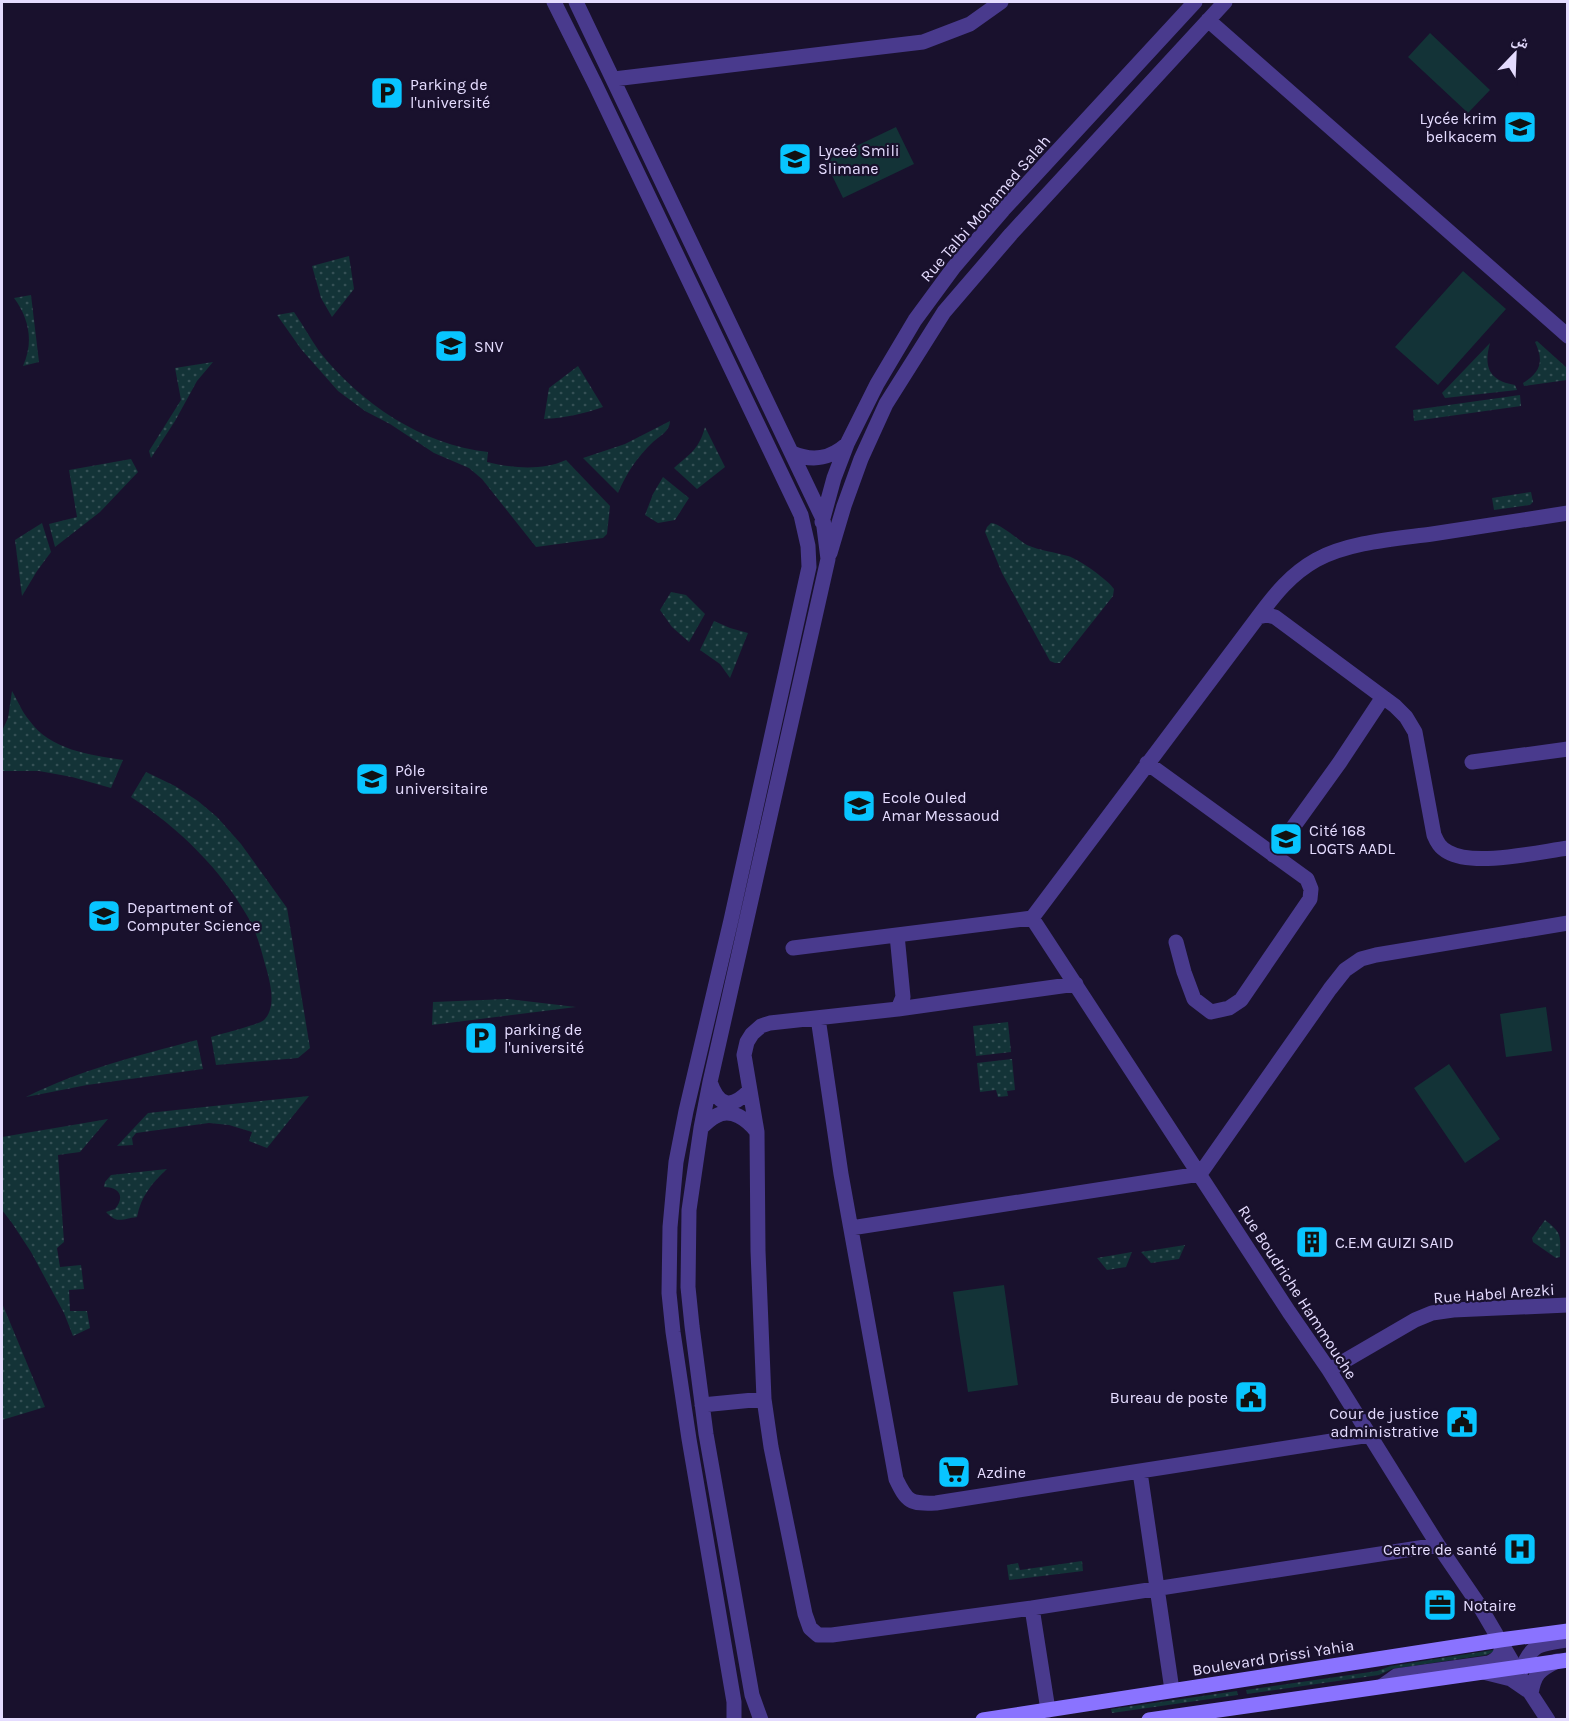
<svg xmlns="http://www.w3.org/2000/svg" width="1569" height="1721" font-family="Karla,'Noto Naskh Arabic',sans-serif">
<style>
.grass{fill:url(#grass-dots)}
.garden{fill:#133337}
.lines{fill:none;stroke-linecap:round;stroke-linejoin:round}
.street{stroke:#493a8d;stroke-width:15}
.secondary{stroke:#8a73ff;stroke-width:15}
.labels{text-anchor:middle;stroke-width:4.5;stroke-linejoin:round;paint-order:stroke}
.poi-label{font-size:16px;fill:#e5dcff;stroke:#19112d;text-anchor:start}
.street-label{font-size:16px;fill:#e5dcff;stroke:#19112d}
</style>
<defs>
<pattern id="grass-dots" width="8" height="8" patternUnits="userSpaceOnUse" patternTransform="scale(1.5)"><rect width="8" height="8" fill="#133337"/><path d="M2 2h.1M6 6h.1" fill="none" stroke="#355055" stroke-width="1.8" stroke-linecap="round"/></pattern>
</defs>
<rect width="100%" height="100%" fill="#19112d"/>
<path class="grass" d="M 349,256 L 354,289 L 332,317 L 321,298 L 312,266 Z
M 31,295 L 39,362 L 23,366 C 34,342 29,318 14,298 Z
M 294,312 C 303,325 310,338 319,351 C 360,403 422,445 488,452 L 487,462 C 511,468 542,471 566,460 L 610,506 L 607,534 L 603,538 L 536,547 L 482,479 L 469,468 L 434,453 L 390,424 L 365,411 L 338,391 L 301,349 L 277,315 Z
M 1537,341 L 1567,368 L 1567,380 L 1524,386 L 1523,383 C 1541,372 1544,361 1535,342 Z
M 1490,343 C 1483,368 1490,381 1515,385 L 1517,390 L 1445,398 L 1442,393 Z
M 213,362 L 197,381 L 175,421 L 151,458 L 149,451 L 181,400 L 175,368 Z
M 578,366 L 603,407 C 583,414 565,418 544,419 L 549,388 Z
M 1520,395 L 1521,406 L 1414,421 L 1413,410 Z
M 670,421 C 670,431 660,436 653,442 C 637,457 626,474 618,493 L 583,458 L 625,444 Z
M 705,427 L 725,467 L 697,489 L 674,468 C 691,453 699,449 705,427 Z
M 131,459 L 138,472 L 100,512 L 55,547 L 49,524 L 77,517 L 69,470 Z
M 663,477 L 689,498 L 675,520 L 658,523 L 645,515 L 653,494 Z
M 1531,492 L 1533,502 L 1530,505 L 1494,510 L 1492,498 Z
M 42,523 L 51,552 L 37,571 L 22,596 L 15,540 Z
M 991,523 C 1001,524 1017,539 1027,545 C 1041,551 1054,552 1068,556 C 1079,559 1108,580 1114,589 L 1113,596 L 1060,663 L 1055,663 L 1050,661 L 1002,573 L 985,532 L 987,527 Z
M 671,592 L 686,595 L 705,614 L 689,642 L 672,627 L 660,610 Z
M 714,621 L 730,628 L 748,633 L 730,678 L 720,664 L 700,650 Z
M 12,691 C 18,701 22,712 29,720 C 50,750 90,755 123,760 L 111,788 L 72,777 L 39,771 L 2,771 L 2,731 L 8,718 Z
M 146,772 L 175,786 L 198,801 L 217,817 L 241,844 L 287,908 L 310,1048 L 298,1058 L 216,1065 L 211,1037 C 221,1034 258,1025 264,1020 C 276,1008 271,986 267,971 C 262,954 258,935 249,919 C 221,869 179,828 131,797 Z
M 508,999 L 576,1007 L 432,1025 L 433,1002 Z
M 1008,1022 L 1011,1052 L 976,1056 L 973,1026 Z
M 197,1040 L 203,1069 L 87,1085 L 26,1097 C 80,1070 139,1055 197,1040 Z
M 1012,1059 L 1015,1090 L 1007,1091 L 1008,1096 L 998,1097 L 996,1090 L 980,1092 L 977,1063 Z
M 309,1096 L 267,1148 L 249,1141 L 252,1132 L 229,1125 L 209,1123 L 136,1133 L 132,1138 L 133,1145 L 117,1146 L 148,1113 Z
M 108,1119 L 80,1152 L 58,1155 L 64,1242 L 57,1248 L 60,1267 L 81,1265 L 84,1289 L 69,1290 L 70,1311 L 87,1311 L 90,1328 L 73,1336 L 64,1313 L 31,1252 L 12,1223 L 2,1210 L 2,1137 Z
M 167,1169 C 152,1183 141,1196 137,1217 C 122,1219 117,1224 106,1212 L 115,1209 C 125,1197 120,1187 104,1187 L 105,1182 L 111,1175 Z
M 1545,1220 C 1563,1234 1560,1235 1560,1257 L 1556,1258 L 1533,1242 L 1532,1238 Z
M 1185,1245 L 1179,1259 L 1151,1263 L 1141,1252 Z
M 1132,1252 L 1126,1267 L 1107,1270 L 1097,1258 Z
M 2,1303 L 45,1407 L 2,1420 Z
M 1082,1561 L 1083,1571 L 1009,1580 L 1007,1565 L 1018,1563 L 1020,1570 Z
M 1493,1650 L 1493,1652 L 1486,1655 L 1392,1669 L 1379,1675 L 1247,1694 L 1246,1690 L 1377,1671 L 1391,1666 Z
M 1237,1691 L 1238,1695 L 1112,1713 L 1111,1709 Z"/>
<path class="garden" d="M 1430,33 L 1490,90 L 1468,113 L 1408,57 Z
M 896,127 L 914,164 L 843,198 L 825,161 Z
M 1463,271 L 1506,309 L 1438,385 L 1395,347 Z
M 1546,1007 L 1552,1051 L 1506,1057 L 1500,1014 Z
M 1449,1064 L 1500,1139 L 1465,1163 L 1414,1088 Z
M 1004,1285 L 1018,1385 L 968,1392 L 953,1292 Z"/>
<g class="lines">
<path class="street" d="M 554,2 L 595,84 L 801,515 L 808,546 L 809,567 L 731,920 L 686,1111 L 676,1162 L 670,1227 L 669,1293 L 673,1332 L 689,1439 L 734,1702 L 734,1720
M 576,2 L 823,519 L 828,559 L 710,1082 L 701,1128 L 689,1210 L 688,1287 L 692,1326 L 706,1434 L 752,1695 L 761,1720
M 1208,20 L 1568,336
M 614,79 L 923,42 L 970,24 L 1001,2
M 792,453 C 813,462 830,459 847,444
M 822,522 L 834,478 L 847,444 L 877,384 L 915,320 L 954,267 L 1003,210 L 1195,2
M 830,553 L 844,506 L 861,459 L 886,404 L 944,312 L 1011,234 L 1225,2
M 1258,617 C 1275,594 1291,574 1316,560 C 1349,542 1395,539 1432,534 C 1477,527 1522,520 1568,513
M 1472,762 L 1568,749
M 1147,763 L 1307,879 L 1311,889 L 1310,899 L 1241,1000 L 1229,1008 L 1211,1012 L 1194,999 L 1184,972 L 1176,942
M 1273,855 L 1340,762 L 1383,697
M 1032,918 L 1289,1312 L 1329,1370 L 1438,1545 L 1479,1605 L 1531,1694 L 1548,1720
M 897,935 L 903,997 L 898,1009
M 793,948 L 1032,918 L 1258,617 L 1267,615 L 1275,617 L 1395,706 L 1406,717 L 1415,732 L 1434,835 C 1437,842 1440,848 1448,852 C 1474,867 1538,852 1568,848
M 1076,984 L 898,1009 L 770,1023 L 761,1026 L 752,1034 L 747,1042 L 744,1055 L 757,1132 L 758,1251 L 764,1399 L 771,1447 L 805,1614 L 810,1628 L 818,1635 L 832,1635 L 1032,1608 L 1438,1545
M 818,1018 L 841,1174 L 896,1479 C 907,1502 910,1504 936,1503 L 1370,1435
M 710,1082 C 719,1107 731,1109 749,1091
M 701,1128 C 705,1124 710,1119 716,1116 C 731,1107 748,1120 757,1132
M 851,1228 L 1200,1174 L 1330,989 L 1345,970 L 1361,959 L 1376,955 L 1568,923
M 1329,1370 L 1415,1320 L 1432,1313 L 1453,1310 L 1568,1305
M 702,1405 L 764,1399
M 1140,1472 L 1172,1690
M 1032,1608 L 1048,1710
M 1483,1672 L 1511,1679 L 1527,1690
M 1520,1674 C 1530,1644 1538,1644 1568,1640
M 1382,1686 L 1396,1676 L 1489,1663 C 1499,1658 1501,1655 1502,1644
M 1531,1694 C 1534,1674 1539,1670 1557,1661"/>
<path class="secondary" d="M 983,1720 L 1500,1640 L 1568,1631
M 1149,1720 L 1568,1660"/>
</g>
<defs>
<g id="parking-square" transform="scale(1.725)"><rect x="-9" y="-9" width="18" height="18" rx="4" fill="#08c5ff" stroke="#19112d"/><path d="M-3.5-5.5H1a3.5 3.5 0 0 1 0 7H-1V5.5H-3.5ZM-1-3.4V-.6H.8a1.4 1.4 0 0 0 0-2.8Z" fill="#111"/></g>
<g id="school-square" transform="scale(1.725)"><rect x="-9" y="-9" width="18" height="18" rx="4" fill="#08c5ff" stroke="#19112d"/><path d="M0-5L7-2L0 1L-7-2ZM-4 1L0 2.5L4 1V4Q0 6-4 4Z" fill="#111"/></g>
<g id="university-square" transform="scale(1.725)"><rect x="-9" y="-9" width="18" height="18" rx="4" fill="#08c5ff" stroke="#19112d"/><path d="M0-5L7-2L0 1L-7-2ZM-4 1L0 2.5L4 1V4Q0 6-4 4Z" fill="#111"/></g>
<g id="building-square" transform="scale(1.725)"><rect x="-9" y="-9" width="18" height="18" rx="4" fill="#08c5ff" stroke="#19112d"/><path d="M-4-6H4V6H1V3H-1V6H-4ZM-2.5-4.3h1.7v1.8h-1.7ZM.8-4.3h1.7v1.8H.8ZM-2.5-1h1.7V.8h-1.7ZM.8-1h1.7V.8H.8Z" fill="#111"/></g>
<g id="civic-square" transform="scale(1.725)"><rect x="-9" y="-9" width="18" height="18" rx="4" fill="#08c5ff" stroke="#19112d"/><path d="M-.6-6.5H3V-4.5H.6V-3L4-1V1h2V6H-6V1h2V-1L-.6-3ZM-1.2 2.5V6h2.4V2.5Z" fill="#111"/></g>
<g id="supermarket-square" transform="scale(1.725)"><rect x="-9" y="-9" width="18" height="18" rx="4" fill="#08c5ff" stroke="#19112d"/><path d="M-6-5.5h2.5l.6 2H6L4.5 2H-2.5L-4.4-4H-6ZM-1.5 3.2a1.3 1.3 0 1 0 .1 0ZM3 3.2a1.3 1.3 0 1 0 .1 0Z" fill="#111"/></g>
<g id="hospital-square" transform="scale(1.725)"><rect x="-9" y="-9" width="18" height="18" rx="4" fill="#08c5ff" stroke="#19112d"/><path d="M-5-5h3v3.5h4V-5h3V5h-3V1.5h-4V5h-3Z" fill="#111"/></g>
<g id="office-square" transform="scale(1.725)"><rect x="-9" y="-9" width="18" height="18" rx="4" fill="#08c5ff" stroke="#19112d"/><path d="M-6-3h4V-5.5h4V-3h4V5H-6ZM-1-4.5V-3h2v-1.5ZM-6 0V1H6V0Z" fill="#111"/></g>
</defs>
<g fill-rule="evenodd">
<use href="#parking-square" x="387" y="93"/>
<use href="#school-square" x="1520" y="127"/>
<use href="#university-square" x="795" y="159"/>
<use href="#university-square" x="451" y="346"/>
<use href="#university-square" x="372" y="779"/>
<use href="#school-square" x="859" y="806"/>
<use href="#school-square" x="1286" y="839"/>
<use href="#university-square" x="104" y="916"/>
<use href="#parking-square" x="481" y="1038"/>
<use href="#building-square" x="1312" y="1242"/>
<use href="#civic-square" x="1251" y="1397"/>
<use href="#civic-square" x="1462" y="1422"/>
<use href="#supermarket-square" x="954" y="1472"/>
<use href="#hospital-square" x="1520" y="1549"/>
<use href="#office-square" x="1440" y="1605"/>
</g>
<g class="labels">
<g class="poi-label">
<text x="410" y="90">Parking de<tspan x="410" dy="18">l'université</tspan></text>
<text x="1497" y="124" text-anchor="end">Lycée krim<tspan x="1497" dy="18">belkacem</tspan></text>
<text x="818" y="156">Lyceé Smili<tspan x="818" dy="18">Slimane</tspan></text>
<text x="474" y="352">SNV</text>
<text x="395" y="776">Pôle<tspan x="395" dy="18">universitaire</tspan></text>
<text x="882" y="803">Ecole Ouled<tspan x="882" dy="18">Amar Messaoud</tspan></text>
<text x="1309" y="836">Cité 168<tspan x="1309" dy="18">LOGTS AADL</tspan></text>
<text x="127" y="913">Department of<tspan x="127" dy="18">Computer Science</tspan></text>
<text x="504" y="1035">parking de<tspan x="504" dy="18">l'université</tspan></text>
<text x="1335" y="1248">C.E.M GUIZI SAID</text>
<text x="1228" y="1403" text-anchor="end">Bureau de poste</text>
<text x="1439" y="1419" text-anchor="end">Cour de justice<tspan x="1439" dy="18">administrative</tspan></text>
<text x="977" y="1478">Azdine</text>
<text x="1497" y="1555" text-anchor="end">Centre de santé</text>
<text x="1463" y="1611">Notaire</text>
</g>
<g class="street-label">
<text transform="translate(985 208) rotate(-49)" y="6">Rue Talbi Mohamed Salah</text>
<text transform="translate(1298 1292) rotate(57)" y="6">Rue Boudriche Hammouche</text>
<text transform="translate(1494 1293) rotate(-4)" y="6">Rue Habel Arezki</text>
<text transform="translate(1273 1657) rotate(-9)" y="6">Boulevard Drissi Yahia</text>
</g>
</g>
<rect width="1569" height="1721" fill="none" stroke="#e5dcff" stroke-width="6"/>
<g transform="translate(1515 54) rotate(23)" stroke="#19112d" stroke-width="4.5" paint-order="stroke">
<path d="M0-4.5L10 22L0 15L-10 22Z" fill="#e5dcff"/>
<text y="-9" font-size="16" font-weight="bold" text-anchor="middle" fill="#e5dcff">ش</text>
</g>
</svg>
